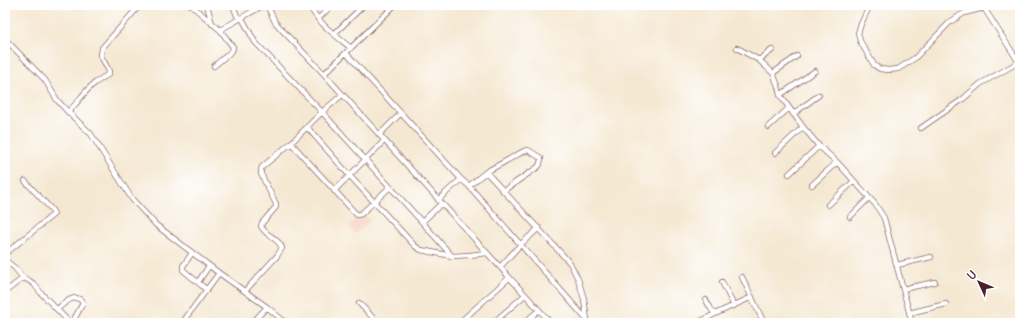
<svg xmlns="http://www.w3.org/2000/svg" width="1025" height="328" font-family="Delius,sans-serif">
<style>
.built{fill:#f6d2c4}
.lines{fill:none;stroke-linecap:round;stroke-linejoin:round}
.street-casing{stroke:#866565;stroke-width:6}
.street{stroke:#fff;stroke-width:4.5}
</style>
<rect width="100%" height="100%" fill="#fff"/>
<filter id="ink" filterUnits="userSpaceOnUse"><feTurbulence type="fractalNoise" baseFrequency=".025" numOctaves="2"/><feDisplacementMap in="SourceGraphic" scale="8" xChannelSelector="R" yChannelSelector="G"/><feConvolveMatrix kernelMatrix="1 2 1 2 8 2 1 2 1" color-interpolation-filters="sRGB"/></filter>
<filter id="wash" filterUnits="userSpaceOnUse"><feTurbulence type="fractalNoise" baseFrequency=".012" numOctaves="4" result="noise"/><feDisplacementMap in="SourceGraphic" scale="16" xChannelSelector="R" yChannelSelector="G"/><feGaussianBlur stdDeviation="0.9" result="paint"/><feColorMatrix in="noise" values="0 0 0 0 0 0 0 0 0 0 0 0 0 0 0 0 0 1.4 0 .05"/><feComposite in="paint" operator="in"/></filter>
<g filter="url(#wash)">
<rect width="100%" height="100%" fill="#f5e8d2"/>
<path class="built" d="M 363,213 L 370,221 L 355,234 L 348,226 Z"/>
</g>
<g filter="url(#ink)">
<g class="lines">
<g class="street-casing">
<path id="street" d="M 152,5 L 154,5
M 191,5 L 220,30 L 233,47 L 232,51 L 214,66
M 207,5 L 212,24
M 233,5 L 237,16 L 243,20 L 255,42 L 322,112 L 422,222 L 452,256
M 267,5 L 275,22 L 283,31 L 324,74 L 551,323
M 309,5 C 318,23 336,36 351,48
M 870,5 L 861,24 L 858,33 L 860,41 L 874,65 L 880,69 L 888,70 L 898,69 L 915,58 L 950,22 L 964,13 L 984,8 L 989,5
M 982,5 L 1020,64
M 318,19 L 332,5
M 220,30 L 264,5
M 334,34 L 364,5
M 5,39 L 45,80 L 57,100 L 68,112 L 91,134 L 132,199 L 156,225 L 219,273 L 267,307 L 286,323
M 737,48 L 759,60 L 773,73 L 778,86 L 780,95 L 803,127 L 819,146 L 837,162 L 875,204 L 884,218 L 912,323
M 346,53 L 461,179 L 469,186 L 587,320 L 587,323
M 759,60 L 772,50
M 773,73 L 797,56
M 324,74 L 395,5
M 780,95 L 815,71
M 68,112 C 78,103 84,91 95,83 C 99,80 104,77 109,74 L 109,71 L 101,56 L 102,48 L 140,5
M 793,114 L 819,95
M 307,127 L 349,175 L 415,246 L 421,250 L 452,256 L 470,255 L 486,253
M 768,127 L 789,108
M 921,128 L 963,99 L 980,84 L 1019,62
M 379,135 L 401,113
M 291,143 L 357,215 L 361,214 L 390,187
M 775,153 L 803,127
M 486,172 L 570,263 L 578,279 L 584,299 L 587,320
M 789,174 L 819,146
M 812,185 L 837,162
M 469,186 L 486,172 L 524,151 L 528,150 L 541,158 L 540,164 L 538,167 L 503,191
M 334,191 L 384,141
M 438,200 L 461,179
M 828,205 L 854,181
M 850,217 L 869,198
M 422,222 L 441,204
M 192,253 L 183,266 L 183,270 L 207,290
M 5,254 L 54,214 L 52,210 L 25,181
M 5,260 L 15,268 L 23,278 L 28,280 L 34,284 L 41,293 L 70,323
M 897,265 L 931,257
M 500,267 L 521,244 L 539,228
M 742,277 L 764,323
M 198,282 L 209,266
M 722,282 L 734,306
M 903,289 L 935,282
M 245,291 L 277,256 L 282,248 C 278,237 265,236 261,226 L 262,223 L 276,207 L 276,204 L 261,174 L 261,170 L 262,167 L 291,143 L 322,112 L 342,95
M 5,292 L 23,278
M 706,300 L 711,309 L 715,314 L 752,297
M 359,303 L 375,320 L 375,323
M 57,309 C 64,304 76,291 83,303 L 72,323
M 909,313 L 946,304
M 182,323 L 219,273
M 252,323 L 267,307
M 459,323 L 509,278
M 493,323 L 525,295
M 524,323 L 539,310
M 697,323 L 715,314"/>
</g>
<use href="#street" class="street"/>
</g>
</g>
<rect width="1025" height="328" fill="none" stroke="#fff" stroke-width="20"/>
<g transform="translate(979 282) rotate(314)" stroke="#ffffff" stroke-width="3" paint-order="stroke">
<path d="M0-3L7 15L0 10L-7 15Z" fill="#4a1f2b"/>
<text y="-6" font-size="11" font-weight="bold" text-anchor="middle" fill="#4a1f2b">U</text>
</g>
</svg>
